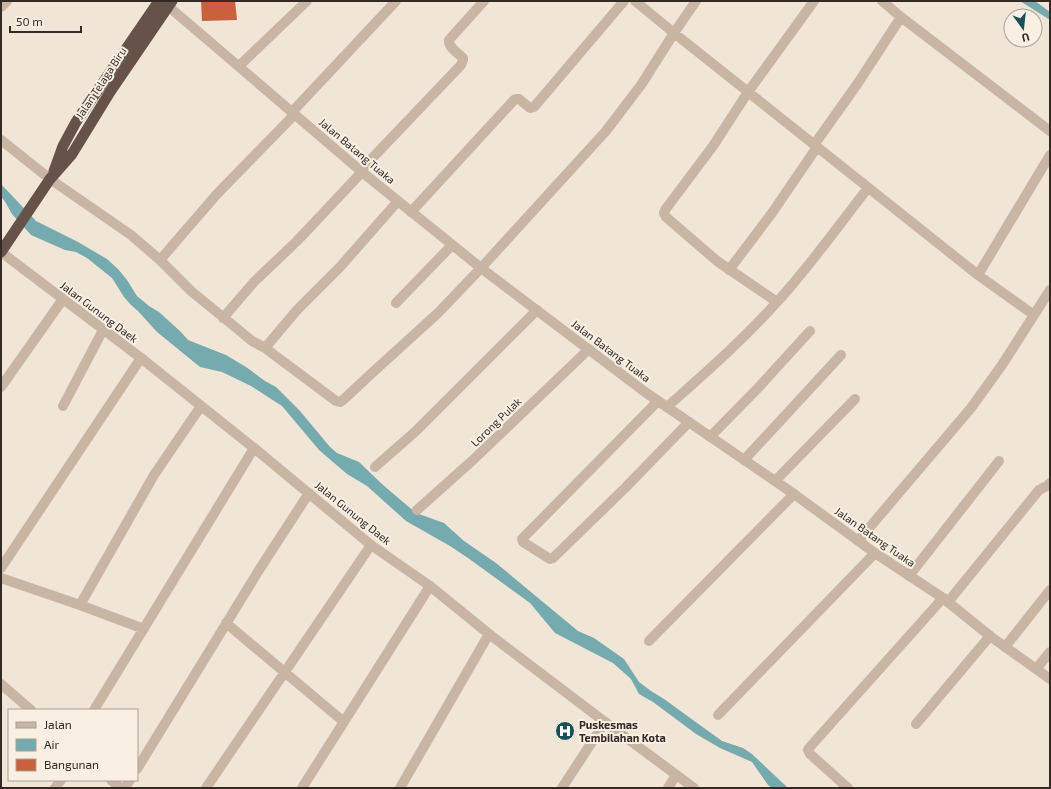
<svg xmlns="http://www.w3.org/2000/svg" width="1051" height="789" font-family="'Exo 2',sans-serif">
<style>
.water{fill:#75abaf}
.building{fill:#c9613d}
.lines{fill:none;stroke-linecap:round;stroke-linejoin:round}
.minor{stroke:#c9b5a3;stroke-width:10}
.tertiary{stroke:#c9b5a3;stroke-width:10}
.trunk{stroke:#665249;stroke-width:11}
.labels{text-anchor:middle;stroke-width:4;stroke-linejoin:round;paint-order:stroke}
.street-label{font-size:11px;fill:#342a25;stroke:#f9efe3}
.poi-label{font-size:11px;font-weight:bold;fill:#342a25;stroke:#f9efe3;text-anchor:start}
</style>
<rect width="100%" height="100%" fill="#f1e5d7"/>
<path class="water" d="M 1020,1 L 1035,1 L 1050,12 L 1050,20 Z
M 1,184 L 36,221 L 78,242 L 107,259 L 118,269 L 127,280 L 137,296 L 149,306 L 159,312 L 181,332 L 188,340 L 226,355 L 246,367 L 265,381 L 276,387 L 300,411 L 330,447 L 337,453 L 359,462 L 383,485 L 416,513 L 444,523 L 464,541 L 496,563 L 578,631 L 594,638 L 624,659 L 639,682 L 651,691 L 664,699 L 722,741 L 743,748 L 752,754 L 788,788 L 772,788 L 768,785 L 752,762 L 720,748 L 696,734 L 653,702 L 639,694 L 631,679 L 613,663 L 555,633 L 530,603 L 468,558 L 450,546 L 406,521 L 367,486 L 347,474 L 319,450 L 282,406 L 251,386 L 222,372 L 200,367 L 157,332 L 138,311 L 130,304 L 124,297 L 112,278 L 87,258 L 76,252 L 65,250 L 31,235 L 12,214 L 4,200 L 1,197 Z"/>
<path class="building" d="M 201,1 L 235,1 L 237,20 L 202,21 Z"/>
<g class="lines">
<path class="minor" d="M 635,1 L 674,33 L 978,275 L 1034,315
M 882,1 L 901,17 L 1050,131
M 1,7 L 7,1
M 239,66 L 307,1
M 292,112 L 396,1
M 1,140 L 50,179 L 131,235 L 160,260 L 191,291 L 240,331 L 252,341 L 265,348 L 336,401 L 340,402 L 343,400 L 372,373 L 438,313 L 481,268 L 606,131 L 641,85 L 674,33 L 696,1
M 814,145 L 858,83 L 901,17
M 360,171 L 461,65 L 463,60 L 463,58 C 458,53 448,47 449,40 L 484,1
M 411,212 L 514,100 L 516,99 L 519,99 L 530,108 L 534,107 L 624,1
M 160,260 L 217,194 L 295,114
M 729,270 L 772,213 L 817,147
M 978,275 L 1050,155
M 777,302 L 717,261 L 666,217 L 664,213 L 665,210 L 713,146 L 748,92 L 814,1
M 396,303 L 452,245
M 223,318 L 254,282 L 297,241 L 362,172
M 265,348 L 297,310 L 340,267 L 398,201
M 1,387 L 63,299
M 658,401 L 522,539 L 523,542 L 550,559 L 553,558 L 625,488 L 689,422
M 63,406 L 103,330
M 667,407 C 705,373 743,340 777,302 C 810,266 838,226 868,188
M 710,437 L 758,388 L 810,331
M 744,460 L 841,355
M 375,467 L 416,431 L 537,310
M 775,481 L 855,399
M 417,510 L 473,460 L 589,349
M 858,541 L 971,408 L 1002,365 L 1050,290
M 1,568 L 141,358
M 909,576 L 999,461
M 1,578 L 80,605 L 144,629
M 948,602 L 1039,490 L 1047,486 L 1050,483
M 80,605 L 154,475 L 201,406
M 226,623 L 344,722
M 649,641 L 794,494
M 1005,647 L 1050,590
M 1036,669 L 1050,652
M 1,684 L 31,710
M 94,710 L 254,448
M 718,715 L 875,553
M 916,724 L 990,636
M 137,769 L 259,570 L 309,493
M 111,780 L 121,788
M 55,788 L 61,780
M 125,788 L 130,780
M 206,788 L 371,545
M 302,788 L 430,586
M 400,788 L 489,634
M 562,788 L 605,722
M 668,788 L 676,775
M 848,788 L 810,754 L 808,750 L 809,748 L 943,598"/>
<path class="tertiary" d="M 162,1 L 230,59 L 362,172 L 481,268 L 645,392 L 794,494 L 875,553 L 943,598 L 990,636 L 1050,679
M 1,252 L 141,358 L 254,448 L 371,545 L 430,586 L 489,634 L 605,722 L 694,788"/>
<path class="trunk" d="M 54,171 L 63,146 L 76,122 L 159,1
M 1,252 L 50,179 L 72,154 L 110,92 L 172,1"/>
</g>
<defs>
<g id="hospital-disc" transform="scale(1)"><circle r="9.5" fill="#1a5156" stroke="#f9efe3"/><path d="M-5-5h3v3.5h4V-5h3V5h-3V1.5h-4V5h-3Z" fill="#fff"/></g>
</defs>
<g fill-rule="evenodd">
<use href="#hospital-disc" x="565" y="731"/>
</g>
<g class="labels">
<g class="street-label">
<text transform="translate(101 83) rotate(-57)" y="4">Jalan Telaga Biru</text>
<text transform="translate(357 151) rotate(40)" y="4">Jalan Batang Tuaka</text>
<text transform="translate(99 312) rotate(37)" y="4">Jalan Gunung Daek</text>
<text transform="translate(611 351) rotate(37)" y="4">Jalan Batang Tuaka</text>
<text transform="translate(496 422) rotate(-44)" y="4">Lorong Pulak</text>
<text transform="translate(353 513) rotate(39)" y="4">Jalan Gunung Daek</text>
<text transform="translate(875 537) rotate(35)" y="4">Jalan Batang Tuaka</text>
</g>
<g class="poi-label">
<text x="579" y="729">Puskesmas<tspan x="579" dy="13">Tembilahan Kota</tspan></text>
</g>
</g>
<rect width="1051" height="789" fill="none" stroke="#342a25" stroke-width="4"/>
<rect x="8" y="709" width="130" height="72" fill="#f9efe3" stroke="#aaa097"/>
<rect x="16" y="722" width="20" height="6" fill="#c9b5a3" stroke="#aaa097"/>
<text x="44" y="729" font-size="12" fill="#342a25">Jalan</text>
<rect x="16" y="739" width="20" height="12" fill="#75abaf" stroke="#aaa097"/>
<text x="44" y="749" font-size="12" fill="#342a25">Air</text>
<rect x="16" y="759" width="20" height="12" fill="#c9613d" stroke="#aaa097"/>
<text x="44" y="769" font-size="12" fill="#342a25">Bangunan</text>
<g transform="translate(1023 28) rotate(165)"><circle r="19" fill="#f9efe3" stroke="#aaa097"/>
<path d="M0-3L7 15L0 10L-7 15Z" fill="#1a5156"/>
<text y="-6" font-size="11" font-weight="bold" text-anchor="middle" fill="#342a25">U</text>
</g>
<path d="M10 26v6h71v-6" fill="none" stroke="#342a25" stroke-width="2"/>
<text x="16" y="26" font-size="12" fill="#342a25" stroke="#f9efe3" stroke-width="3" paint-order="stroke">50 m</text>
</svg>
